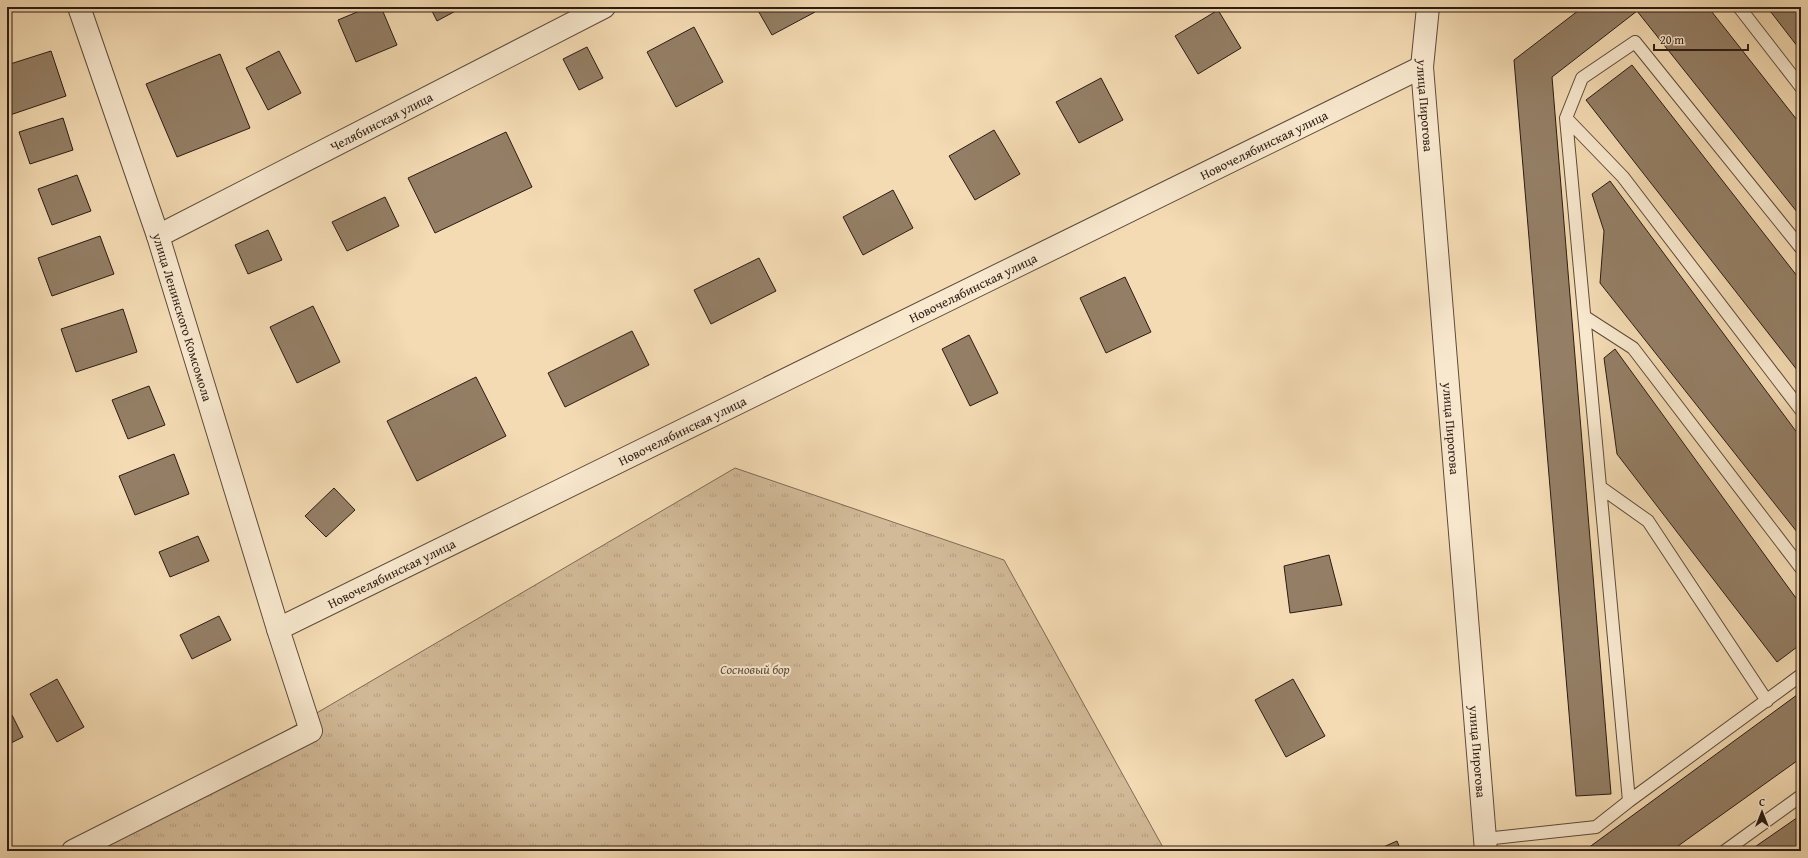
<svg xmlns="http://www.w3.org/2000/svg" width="1808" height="858" font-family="'Gentium Book Plus',serif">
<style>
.grass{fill:url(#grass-tufts);stroke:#7f6a56}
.building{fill:#947f66;stroke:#2c1b13}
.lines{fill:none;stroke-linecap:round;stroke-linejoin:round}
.service-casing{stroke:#5e4b3b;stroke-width:14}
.minor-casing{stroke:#5e4b3b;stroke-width:24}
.tertiary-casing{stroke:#5e4b3b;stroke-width:24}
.service{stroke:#f8e8ce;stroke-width:12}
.minor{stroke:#f8e8ce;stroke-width:22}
.tertiary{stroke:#f8e8ce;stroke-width:22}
.labels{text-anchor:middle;stroke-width:4;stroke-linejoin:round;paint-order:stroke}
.street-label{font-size:13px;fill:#2c1b13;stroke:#f8e8ce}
.park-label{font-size:13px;font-style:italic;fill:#5e4b3b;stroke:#f8e8ce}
</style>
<defs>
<pattern id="grass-tufts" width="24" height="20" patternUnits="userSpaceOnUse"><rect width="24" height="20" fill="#d2ba98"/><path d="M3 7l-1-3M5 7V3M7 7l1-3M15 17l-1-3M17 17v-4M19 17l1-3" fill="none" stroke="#b49f82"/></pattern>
</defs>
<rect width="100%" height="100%" fill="#f4dbb3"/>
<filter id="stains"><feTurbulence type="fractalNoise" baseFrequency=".005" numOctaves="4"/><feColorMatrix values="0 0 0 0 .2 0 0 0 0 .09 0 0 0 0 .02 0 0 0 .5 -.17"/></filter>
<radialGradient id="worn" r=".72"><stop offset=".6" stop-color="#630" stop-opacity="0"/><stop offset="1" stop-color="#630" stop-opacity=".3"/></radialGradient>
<path class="grass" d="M 735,468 L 1004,560 L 1165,851 L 81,851 Z"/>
<path class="building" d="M 369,7 L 381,7 L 397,45 L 356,62 L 338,20 Z
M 430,7 L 463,7 L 437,21 Z
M 756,7 L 812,7 L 815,12 L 772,35 Z
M 1583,7 L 1708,7 L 1801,125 L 1801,217 L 1637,11 L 1552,77 L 1611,794 L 1576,796 L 1514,60 Z
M 1767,7 L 1801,7 L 1801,51 Z
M 1218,10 L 1241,48 L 1198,74 L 1175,36 Z
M 694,27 L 723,82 L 676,107 L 647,52 Z
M 587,47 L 603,78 L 579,90 L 563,59 Z
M 51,51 L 66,96 L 7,116 L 7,65 Z
M 279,51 L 301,93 L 268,110 L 246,68 Z
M 220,54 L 250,128 L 177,157 L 146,84 Z
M 1632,65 L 1801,281 L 1801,375 L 1586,100 Z
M 1101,78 L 1123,120 L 1079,143 L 1056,102 Z
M 63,118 L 73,150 L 30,164 L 19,132 Z
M 994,130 L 1020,174 L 975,200 L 949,156 Z
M 506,132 L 532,187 L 435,233 L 408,178 Z
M 77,175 L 91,211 L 52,225 L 38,189 Z
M 1610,181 L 1801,438 L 1801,537 L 1600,283 L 1604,231 L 1592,194 Z
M 893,190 L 913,228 L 863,255 L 843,217 Z
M 385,197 L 399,226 L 347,251 L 332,222 Z
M 268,230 L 282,260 L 248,274 L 235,245 Z
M 100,236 L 114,274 L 52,296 L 38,258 Z
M 759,258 L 776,291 L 711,324 L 694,290 Z
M 1125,277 L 1151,332 L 1106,353 L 1080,298 Z
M 313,306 L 340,362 L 297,383 L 270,327 Z
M 123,309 L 137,352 L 76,372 L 61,329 Z
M 632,331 L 649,365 L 565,407 L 548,373 Z
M 969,335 L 998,393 L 970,406 L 942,349 Z
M 1615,349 L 1801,605 L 1801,644 L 1777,662 L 1617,454 L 1604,358 Z
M 476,377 L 506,436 L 417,481 L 387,421 Z
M 149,386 L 165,425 L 128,439 L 112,400 Z
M 174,454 L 189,494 L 135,515 L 119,476 Z
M 334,488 L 355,510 L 326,537 L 305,516 Z
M 198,536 L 209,561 L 170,577 L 159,552 Z
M 1329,555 L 1342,605 L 1290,613 L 1284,566 Z
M 219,616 L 231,640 L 192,659 L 180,635 Z
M 57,679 L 84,727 L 57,742 L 30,694 Z
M 1293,679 L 1325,736 L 1286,757 L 1255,700 Z
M 1801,692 L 1801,758 L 1671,851 L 1584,851 Z
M 12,715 L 23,737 L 7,745 L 7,717 Z
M 1801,815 L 1801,851 L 1749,851 Z
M 1397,841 L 1401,851 L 1374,851 Z"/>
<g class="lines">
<g class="service-casing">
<path id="service" d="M 1739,7 L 1801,87
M 1566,118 L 1623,177 L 1801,410
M 1585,317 L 1633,348 L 1801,568
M 1600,487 L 1648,521 L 1767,701
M 1629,801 L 1566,118 L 1582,78 L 1635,42 L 1801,248
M 1485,839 L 1596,827 L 1629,801 L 1801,675
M 1725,851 L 1801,796"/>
</g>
<g class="minor-casing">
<g id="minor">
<path id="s1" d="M 79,7 L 158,236 L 278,629"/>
<path id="s2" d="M 158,236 L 604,7"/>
<path id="s3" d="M 73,851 L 311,731 L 278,629 L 1422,67"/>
</g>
</g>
<g class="tertiary-casing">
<g id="tertiary">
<path id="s4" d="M 1428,7 L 1422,67 L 1486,851"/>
</g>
</g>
<use href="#service" class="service"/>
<use href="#minor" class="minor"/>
<use href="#tertiary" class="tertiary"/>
</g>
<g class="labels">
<g class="street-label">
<text dy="5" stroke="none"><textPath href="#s4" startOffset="99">улица Пирогова</textPath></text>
<text dy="5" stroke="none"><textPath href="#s2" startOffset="251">Челябинская улица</textPath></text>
<text dy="5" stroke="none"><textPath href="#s3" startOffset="1472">Новочелябинская улица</textPath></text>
<text dy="5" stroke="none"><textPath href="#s3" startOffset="1148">Новочелябинская улица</textPath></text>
<text dy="5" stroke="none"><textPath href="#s1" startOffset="327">улица Ленинского Комсомола</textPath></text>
<text dy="5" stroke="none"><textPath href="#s4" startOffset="423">улица Пирогова</textPath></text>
<text dy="5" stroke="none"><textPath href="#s3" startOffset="824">Новочелябинская улица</textPath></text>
<text dy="5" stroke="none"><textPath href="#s3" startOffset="500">Новочелябинская улица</textPath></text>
<text dy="5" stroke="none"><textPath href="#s4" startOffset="747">улица Пирогова</textPath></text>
</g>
<g class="park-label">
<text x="755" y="674">Сосновый бор</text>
</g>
</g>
<rect width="1808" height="858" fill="none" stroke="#f4dbb3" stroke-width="24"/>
<rect x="8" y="8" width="1792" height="842" fill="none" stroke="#2c1b13" stroke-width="2"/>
<rect x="12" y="12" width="1784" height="834" fill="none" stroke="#2c1b13"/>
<g transform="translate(1762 812)" stroke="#f8e8ce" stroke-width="3" paint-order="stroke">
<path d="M0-3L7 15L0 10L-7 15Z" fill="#2c1b13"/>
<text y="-6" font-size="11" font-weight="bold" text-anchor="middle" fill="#2c1b13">С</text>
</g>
<path d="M1654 44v6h94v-6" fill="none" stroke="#2c1b13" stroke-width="2"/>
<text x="1660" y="44" font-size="12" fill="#2c1b13" stroke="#f8e8ce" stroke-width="3" paint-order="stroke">20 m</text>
<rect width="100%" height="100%" filter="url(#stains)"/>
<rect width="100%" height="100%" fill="url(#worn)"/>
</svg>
